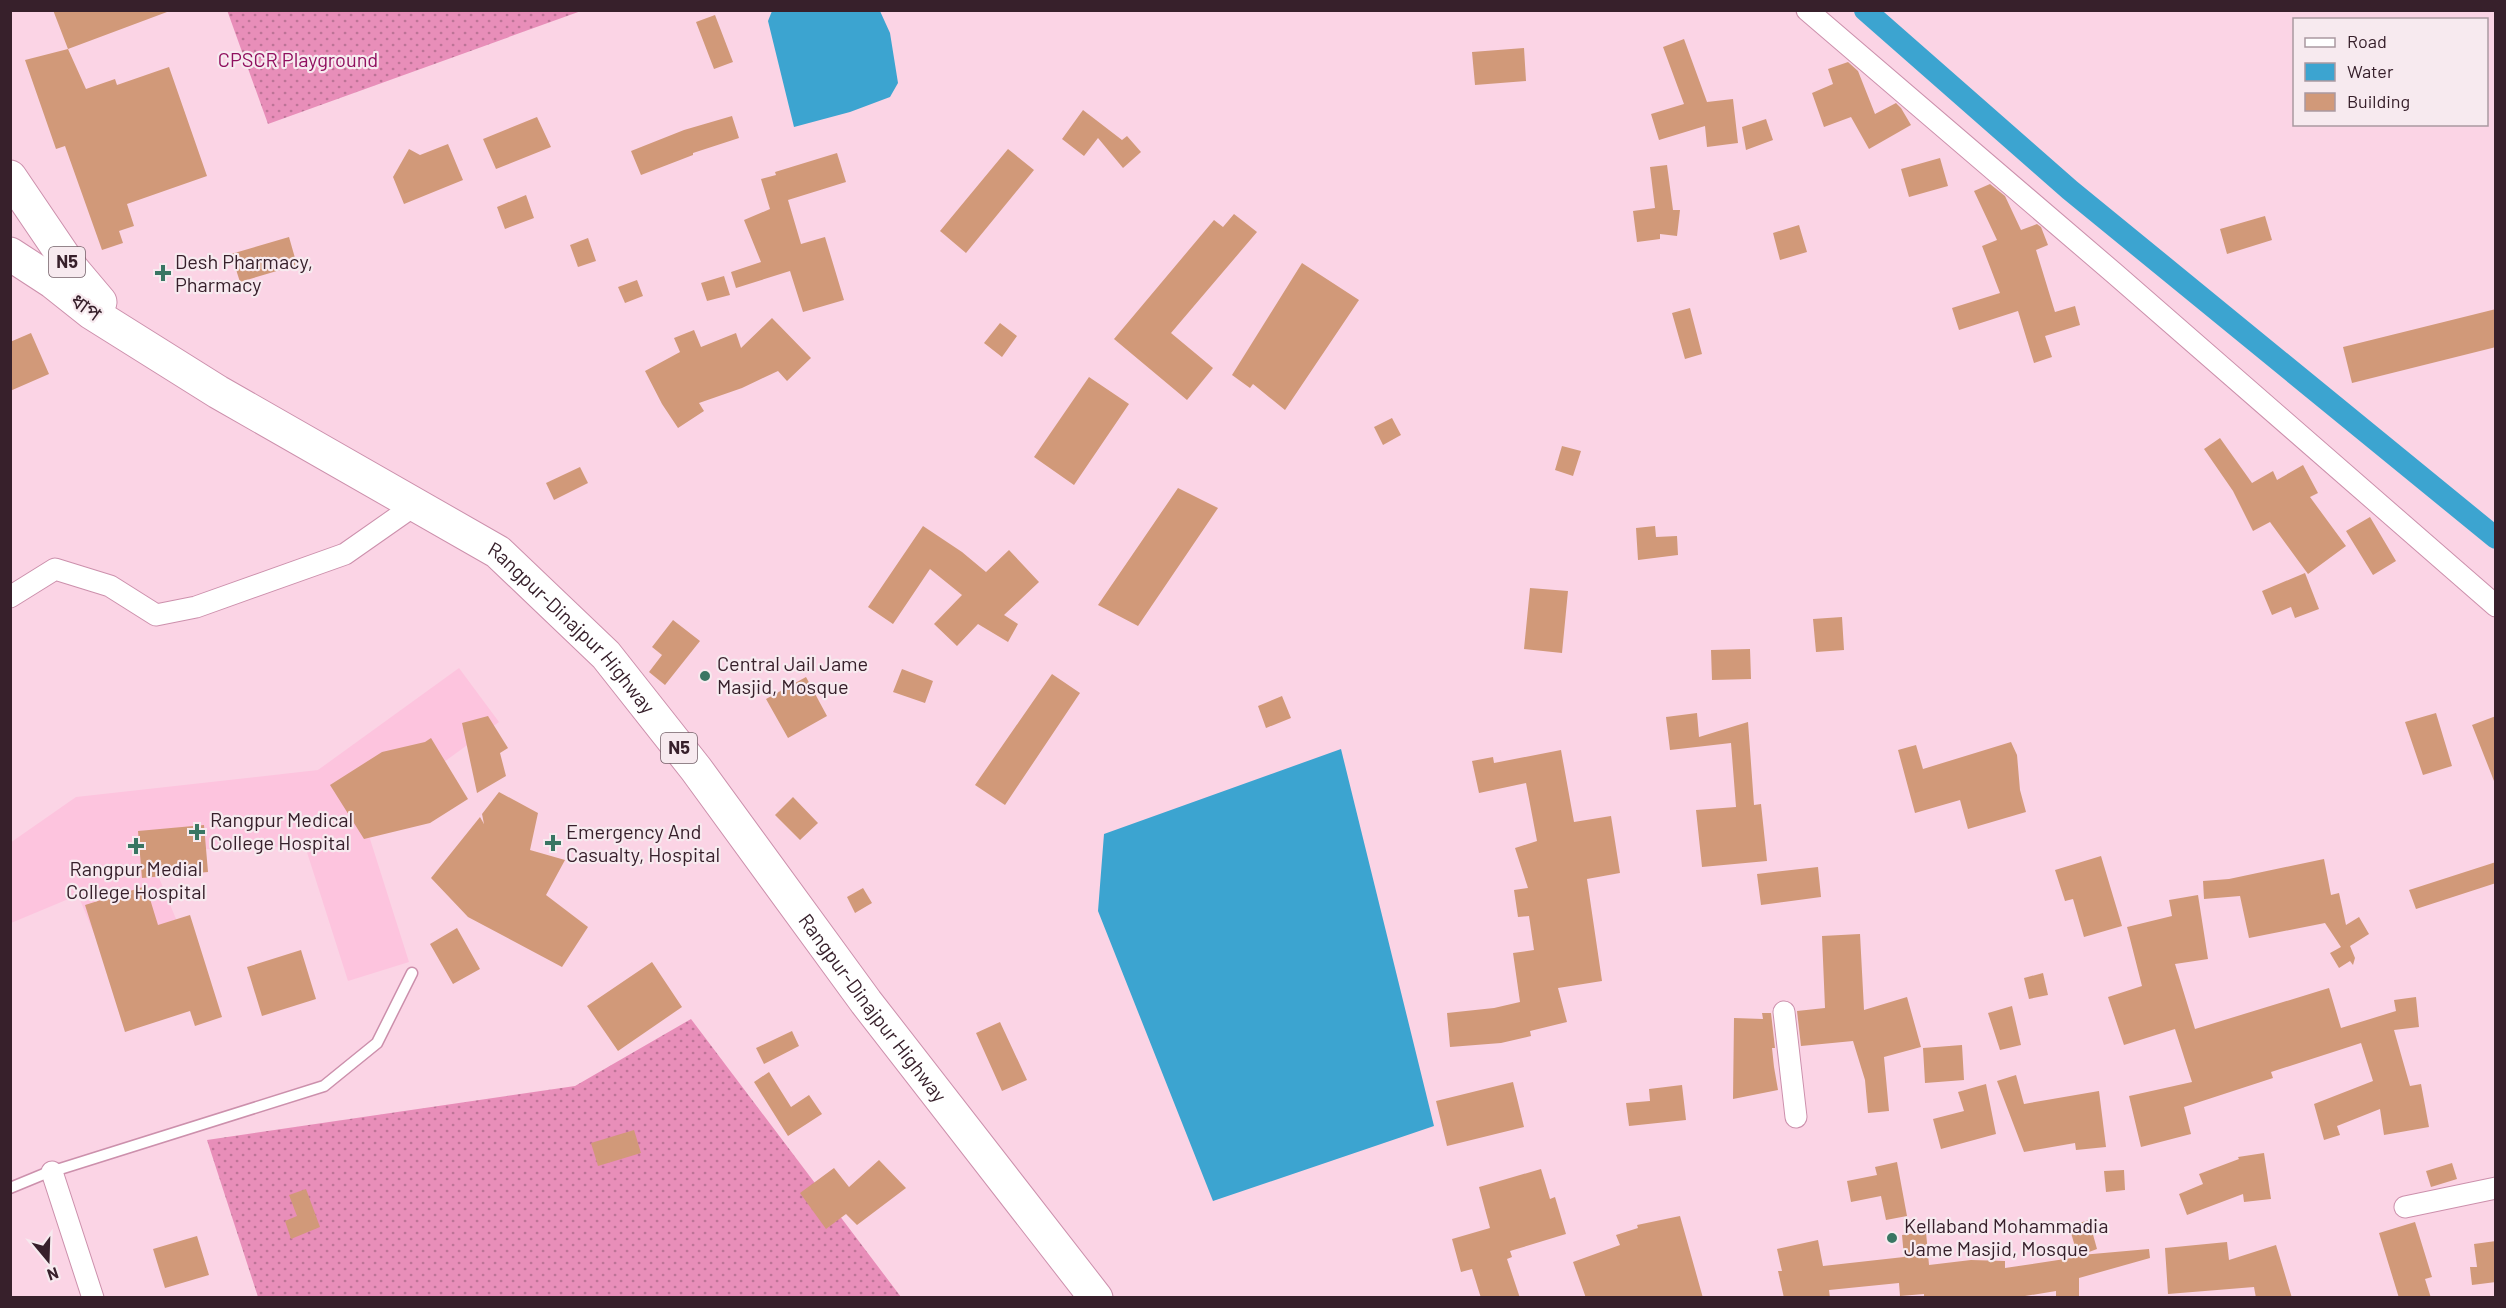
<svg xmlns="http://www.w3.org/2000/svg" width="2506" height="1308" font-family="Barlow,'Noto Sans Bengali',sans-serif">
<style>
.built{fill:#fdc4de}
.grass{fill:url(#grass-dots)}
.water{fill:#3ca4d0}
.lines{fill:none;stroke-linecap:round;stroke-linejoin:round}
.canal{stroke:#3ca4d0;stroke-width:22}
.building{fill:#d19979}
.lane-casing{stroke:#cc90ac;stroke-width:13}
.street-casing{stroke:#cc90ac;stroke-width:23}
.highway-casing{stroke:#cc90ac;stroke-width:35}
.lane{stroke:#fff;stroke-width:10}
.street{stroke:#fff;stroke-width:21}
.highway{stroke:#fff;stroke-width:33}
.poi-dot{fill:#397663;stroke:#f7eaef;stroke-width:2}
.labels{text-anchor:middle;stroke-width:4.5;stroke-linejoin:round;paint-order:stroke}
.shield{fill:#f7eaef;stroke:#715d66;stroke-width:1.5}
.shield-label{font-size:18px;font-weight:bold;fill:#37202b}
.park-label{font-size:20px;fill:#90105f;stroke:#f7eaef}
.poi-label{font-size:20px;fill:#37202b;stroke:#f7eaef;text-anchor:start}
.street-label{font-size:20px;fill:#37202b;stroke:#f7eaef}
</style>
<defs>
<pattern id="grass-dots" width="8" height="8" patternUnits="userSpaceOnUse" patternTransform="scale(1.5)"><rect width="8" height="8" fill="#e88eb9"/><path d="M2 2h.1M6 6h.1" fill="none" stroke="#bd7497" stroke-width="1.8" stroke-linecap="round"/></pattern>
</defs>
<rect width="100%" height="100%" fill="#fbd4e5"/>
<path class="built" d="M 459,668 L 499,722 L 364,820 L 409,962 L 348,981 L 305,846 L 148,851 L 204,987 L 129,1018 L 78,895 L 11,923 L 10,843 L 76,797 L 318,770 Z"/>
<path class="grass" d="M 227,10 L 581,10 L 581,11 L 268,124 Z
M 691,1019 L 901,1297 L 258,1297 L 207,1140 L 575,1086 Z"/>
<path class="water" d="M 772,11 L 880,11 L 890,33 L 898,83 L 890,97 L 850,112 L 794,127 L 768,21 Z
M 1341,749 L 1434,1126 L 1213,1201 L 1098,911 L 1104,834 Z"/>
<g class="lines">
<path class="canal" d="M 1865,10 L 2070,190 L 2496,538"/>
</g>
<path class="building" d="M 53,10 L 166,10 L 167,12 L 68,49 Z
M 715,15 L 733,62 L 714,69 L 696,22 Z
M 1684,39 L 1707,102 L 1733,99 L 1738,143 L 1707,147 L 1705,126 L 1659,140 L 1651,114 L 1684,104 L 1663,47 Z
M 1524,48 L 1526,81 L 1475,85 L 1472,52 Z
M 68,49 L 86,89 L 115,79 L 117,85 L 169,67 L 207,176 L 127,204 L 134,226 L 119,231 L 123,243 L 102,250 L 65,146 L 56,149 L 25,60 Z
M 1848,62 L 1858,71 L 1875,114 L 1896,103 L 1901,108 L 1911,125 L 1869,149 L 1851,117 L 1824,127 L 1812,93 L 1833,84 L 1828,69 Z
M 1083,110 L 1122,140 L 1127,136 L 1141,152 L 1123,168 L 1098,138 L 1084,156 L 1062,139 Z
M 732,116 L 739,138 L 693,153 L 693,155 L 641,175 L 631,151 L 684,130 Z
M 537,117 L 551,147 L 496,169 L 483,139 Z
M 1766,119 L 1773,140 L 1746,150 L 1742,127 Z
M 448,144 L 463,180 L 404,204 L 393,177 L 409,149 L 420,155 Z
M 1008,149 L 1034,170 L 966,253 L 940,231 Z
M 837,153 L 846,182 L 788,200 L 801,244 L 825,237 L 844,300 L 803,312 L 790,271 L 736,288 L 731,272 L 761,262 L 744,220 L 770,209 L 761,179 L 776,175 L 775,172 Z
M 1940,158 L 1948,186 L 1909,197 L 1901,169 Z
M 1667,165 L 1673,210 L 1680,210 L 1677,236 L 1660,234 L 1660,239 L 1637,242 L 1633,211 L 1655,208 L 1650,167 Z
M 1990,184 L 2005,196 L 2021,230 L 2037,224 L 2041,227 L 2048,245 L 2036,250 L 2055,312 L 2075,306 L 2080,325 L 2045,336 L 2052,357 L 2034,363 L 2018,311 L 1959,330 L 1952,308 L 2000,293 L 1982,246 L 1997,240 L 1974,191 Z
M 526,195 L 534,218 L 505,229 L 497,207 Z
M 1234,214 L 1257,232 L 1171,333 L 1213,368 L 1187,400 L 1114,339 L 1214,220 L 1223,227 Z
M 2265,216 L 2272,240 L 2227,254 L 2220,229 Z
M 1799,225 L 1807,252 L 1780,260 L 1773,233 Z
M 289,237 L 297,265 L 240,282 L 231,254 Z
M 588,238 L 596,261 L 578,267 L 570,245 Z
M 1302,263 L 1359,300 L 1285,410 L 1253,384 L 1250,388 L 1232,375 Z
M 724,276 L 730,295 L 707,301 L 701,283 Z
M 637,280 L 643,296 L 625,303 L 618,287 Z
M 1690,308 L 1702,354 L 1685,359 L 1672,313 Z
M 2496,309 L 2496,347 L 2352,383 L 2343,347 Z
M 772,318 L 811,358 L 787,381 L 778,371 L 742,388 L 699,403 L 704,411 L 678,428 L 662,404 L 645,371 L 680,352 L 674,338 L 694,330 L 701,347 L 736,333 L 741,348 Z
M 1000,323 L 1017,336 L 1002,357 L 984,343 Z
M 31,333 L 49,374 L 10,391 L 10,342 Z
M 1089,377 L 1129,404 L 1074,485 L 1034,457 Z
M 1392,418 L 1401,435 L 1383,445 L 1374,427 Z
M 2220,438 L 2252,483 L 2273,471 L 2277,480 L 2303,465 L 2318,493 L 2310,497 L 2346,546 L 2308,574 L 2270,522 L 2253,531 L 2233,491 L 2204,449 Z
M 1562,446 L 1581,451 L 1573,476 L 1555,470 Z
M 580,467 L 588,483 L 554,500 L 546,483 Z
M 1178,488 L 1218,508 L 1138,626 L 1098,605 Z
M 2370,517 L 2396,561 L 2373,575 L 2346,531 Z
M 923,526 L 962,552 L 986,572 L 1009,550 L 1039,582 L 1004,615 L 1018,624 L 1008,642 L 978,624 L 957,646 L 934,624 L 962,595 L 930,569 L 893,624 L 868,607 Z
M 1655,526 L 1656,537 L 1677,536 L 1678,555 L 1638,560 L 1636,528 Z
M 2305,573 L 2319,609 L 2295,618 L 2291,607 L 2272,615 L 2262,591 Z
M 1530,588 L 1568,591 L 1562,653 L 1524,649 Z
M 1842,617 L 1844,650 L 1816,652 L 1813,619 Z
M 673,620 L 700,641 L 665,685 L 649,672 L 662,655 L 652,647 Z
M 1750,649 L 1751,679 L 1712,680 L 1711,650 Z
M 902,669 L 933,681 L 925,703 L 893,692 Z
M 1052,674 L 1080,693 L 1005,805 L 975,785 Z
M 806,677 L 827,716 L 788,738 L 766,699 Z
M 1282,696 L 1291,718 L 1266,728 L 1258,706 Z
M 1697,713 L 1699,737 L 1748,722 L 1754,805 L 1761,804 L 1767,861 L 1702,867 L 1696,810 L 1736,807 L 1731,743 L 1670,750 L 1666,717 Z
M 2436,713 L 2452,766 L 2423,775 L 2405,722 Z
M 488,716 L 508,748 L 500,753 L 506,776 L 477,793 L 462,723 Z
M 2496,716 L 2496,781 L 2494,781 L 2472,725 Z
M 431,738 L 468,799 L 430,823 L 364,839 L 330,785 L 382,752 L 425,742 Z
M 2011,742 L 2017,755 L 2020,790 L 2026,812 L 1968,829 L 1960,800 L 1915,813 L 1898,750 L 1916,745 L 1923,769 Z
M 1561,750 L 1574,822 L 1611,816 L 1620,873 L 1587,879 L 1602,981 L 1558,988 L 1567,1022 L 1530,1031 L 1531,1036 L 1501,1043 L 1450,1047 L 1447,1013 L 1494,1008 L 1520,1002 L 1513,953 L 1534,950 L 1529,916 L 1518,917 L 1514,890 L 1528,888 L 1515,848 L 1537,841 L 1526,783 L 1479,793 L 1472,761 L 1493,757 L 1494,763 Z
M 499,792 L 538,813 L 530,850 L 565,860 L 546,895 L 588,927 L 562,967 L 468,917 L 431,878 L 480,817 L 484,824 L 482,814 Z
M 793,797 L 818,823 L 800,840 L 775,815 Z
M 204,825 L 208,872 L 142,878 L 138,831 Z
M 2101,856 L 2122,926 L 2084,937 L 2073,899 L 2065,901 L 2055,870 Z
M 2324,859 L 2331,895 L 2339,893 L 2346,925 L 2359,917 L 2369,934 L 2350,946 L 2355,958 L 2353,965 L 2350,961 L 2339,968 L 2330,953 L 2341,947 L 2325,923 L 2249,938 L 2240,896 L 2204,899 L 2203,881 L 2229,879 Z
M 2496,862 L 2496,883 L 2416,909 L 2409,890 Z
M 1818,867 L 1821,897 L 1761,905 L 1757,874 Z
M 146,886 L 158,925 L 190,915 L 222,1017 L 195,1026 L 190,1011 L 125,1032 L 85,905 Z
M 863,888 L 872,903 L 855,913 L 847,897 Z
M 2198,895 L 2208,959 L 2175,964 L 2195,1029 L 2329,988 L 2341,1028 L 2396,1011 L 2394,1000 L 2416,997 L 2419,1027 L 2394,1030 L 2410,1086 L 2421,1084 L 2429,1127 L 2384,1135 L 2380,1109 L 2337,1126 L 2340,1135 L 2324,1140 L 2314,1104 L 2373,1081 L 2361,1043 L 2271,1072 L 2273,1078 L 2184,1107 L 2191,1134 L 2141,1147 L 2129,1096 L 2192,1082 L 2175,1029 L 2124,1045 L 2108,997 L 2142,986 L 2127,927 L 2172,916 L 2169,900 Z
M 457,928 L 480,969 L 453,984 L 430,944 Z
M 1860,934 L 1864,1010 L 1907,997 L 1921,1047 L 1884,1057 L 1889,1111 L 1868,1113 L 1865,1080 L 1853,1041 L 1801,1046 L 1797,1011 L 1825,1008 L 1822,936 Z
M 301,950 L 316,999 L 262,1016 L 247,967 Z
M 652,962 L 682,1007 L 618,1051 L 587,1006 Z
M 2043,973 L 2048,995 L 2029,999 L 2024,978 Z
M 2012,1006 L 2021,1045 L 2000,1050 L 1988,1013 Z
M 1762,1013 L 1771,1013 L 1775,1048 L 1772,1048 L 1774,1067 L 1778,1090 L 1733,1099 L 1734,1018 L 1763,1019 Z
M 1000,1022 L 1027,1080 L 1002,1091 L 976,1033 Z
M 792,1031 L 799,1046 L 764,1064 L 756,1048 Z
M 1962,1045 L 1964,1080 L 1925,1083 L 1923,1048 Z
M 769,1072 L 791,1107 L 809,1095 L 822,1114 L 788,1136 L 754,1082 Z
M 2016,1075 L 2024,1104 L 2099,1091 L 2106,1147 L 2076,1150 L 2075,1143 L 2024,1152 L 1997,1081 Z
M 1513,1082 L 1524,1127 L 1447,1146 L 1436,1101 Z
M 1986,1084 L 1996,1134 L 1941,1149 L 1933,1119 L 1964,1111 L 1958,1092 Z
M 1682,1085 L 1686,1120 L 1629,1126 L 1626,1103 L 1650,1101 L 1649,1089 Z
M 634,1130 L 641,1153 L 598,1166 L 591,1143 Z
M 2264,1153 L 2271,1199 L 2244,1202 L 2243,1194 L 2187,1215 L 2179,1194 L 2203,1184 L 2199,1174 L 2239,1159 L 2238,1157 Z
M 879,1160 L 906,1188 L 857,1225 L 846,1214 L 826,1229 L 800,1193 L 834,1168 L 849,1187 Z
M 1897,1162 L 1907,1216 L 1886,1220 L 1881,1196 L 1851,1202 L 1847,1181 L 1877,1175 L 1875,1167 Z
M 2452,1163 L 2457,1179 L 2431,1187 L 2426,1171 Z
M 1541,1169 L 1550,1199 L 1555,1197 L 1566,1234 L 1510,1251 L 1512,1257 L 1507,1259 L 1520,1298 L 1481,1298 L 1472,1269 L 1461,1272 L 1452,1239 L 1490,1228 L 1479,1187 Z
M 2124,1170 L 2125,1190 L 2106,1192 L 2104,1171 Z
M 306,1189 L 320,1227 L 291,1239 L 285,1221 L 297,1216 L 289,1195 Z
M 1680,1216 L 1703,1298 L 1586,1298 L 1573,1262 L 1620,1245 L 1616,1235 L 1638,1228 L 1637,1225 Z
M 2089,1220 L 2097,1249 L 2081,1255 L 2149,1249 L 2150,1258 L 2079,1278 L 2079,1298 L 2056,1298 L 2056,1291 L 2013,1298 L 1924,1298 L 1924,1294 L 1900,1296 L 1899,1283 L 1829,1290 L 1830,1298 L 1784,1298 L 1778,1271 L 1782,1271 L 1777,1249 L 1818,1240 L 1823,1266 L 1904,1257 L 1902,1235 L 1926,1232 L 1929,1265 L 1971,1260 L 2005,1261 L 2005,1268 L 2078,1257 L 2069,1226 Z
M 2415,1222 L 2432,1277 L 2425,1279 L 2431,1298 L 2399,1298 L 2379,1233 Z
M 197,1236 L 209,1275 L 165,1288 L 153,1249 Z
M 2496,1241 L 2496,1282 L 2472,1285 L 2470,1267 L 2477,1267 L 2474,1244 Z
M 2227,1242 L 2229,1260 L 2276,1245 L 2292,1298 L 2256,1298 L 2254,1287 L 2168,1294 L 2165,1248 Z"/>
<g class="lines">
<g class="lane-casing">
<path id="lane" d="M 10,1188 L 44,1174 L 324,1086 L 377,1043 L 412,973"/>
</g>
<g class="street-casing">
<path id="street" d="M 1807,10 L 2114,273 L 2496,606
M 10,597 L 55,569 L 110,586 L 156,615 L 196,607 L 345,554 L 415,505
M 1784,1012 L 1796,1117
M 52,1172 L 93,1298
M 2405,1207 L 2496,1188"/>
</g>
<g class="highway-casing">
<g id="highway">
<path d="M 10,177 L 73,270 L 100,302"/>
<path id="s1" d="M 10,254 L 53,282 L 92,313 L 218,392 L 498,552 L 606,655 L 696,769 L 866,1002 L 1096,1298"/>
</g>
</g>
<use href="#lane" class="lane"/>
<use href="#street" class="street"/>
<use href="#highway" class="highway"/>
</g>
<g class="poi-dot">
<path d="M160 264h6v6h6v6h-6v6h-6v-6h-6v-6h6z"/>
<circle cx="705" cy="676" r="6"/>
<path d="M194 823h6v6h6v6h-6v6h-6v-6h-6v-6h6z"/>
<path d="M550 834h6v6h6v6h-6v6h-6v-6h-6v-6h6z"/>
<path d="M133 837h6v6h6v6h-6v6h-6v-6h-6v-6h6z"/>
<circle cx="1892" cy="1238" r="6"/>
</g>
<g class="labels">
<g class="shield">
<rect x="49" y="247" width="36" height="30" rx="4.5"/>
<rect x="661" y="733" width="36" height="30" rx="4.5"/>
</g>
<g class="shield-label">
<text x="67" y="268">N5</text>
<text x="679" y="754">N5</text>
</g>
<g class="park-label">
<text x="298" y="67">CPSCR Playground</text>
</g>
<g class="poi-label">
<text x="175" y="269">Desh Pharmacy,<tspan x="175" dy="23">Pharmacy</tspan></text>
<text x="717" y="671">Central Jail Jame<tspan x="717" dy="23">Masjid, Mosque</tspan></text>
<text x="210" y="827">Rangpur Medical<tspan x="210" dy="23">College Hospital</tspan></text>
<text x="566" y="839">Emergency And<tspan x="566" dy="23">Casualty, Hospital</tspan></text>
<text x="136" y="876" text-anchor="middle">Rangpur Medial<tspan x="136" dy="23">College Hospital</tspan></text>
<text x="1904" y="1233">Kellaband Mohammadia<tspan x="1904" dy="23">Jame Masjid, Mosque</tspan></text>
</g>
<g class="street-label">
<text transform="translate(86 307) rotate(36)" y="7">ধাপ</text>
<text dy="7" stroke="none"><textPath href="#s1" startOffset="678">Rangpur-Dinajpur Highway</textPath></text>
<text dy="7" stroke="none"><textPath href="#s1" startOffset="1164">Rangpur-Dinajpur Highway</textPath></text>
</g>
</g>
<rect width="2506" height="1308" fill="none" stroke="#37202b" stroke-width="24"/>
<rect x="2293" y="18" width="195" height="108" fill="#f7eaef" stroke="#aa99a1" stroke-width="1.5"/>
<rect x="2305" y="38" width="30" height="9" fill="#ffffff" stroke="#aa99a1" stroke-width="1.5"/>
<text x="2347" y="48" font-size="18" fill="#37202b">Road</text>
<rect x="2305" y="63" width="30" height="18" fill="#3ca4d0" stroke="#aa99a1" stroke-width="1.5"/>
<text x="2347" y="78" font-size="18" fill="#37202b">Water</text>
<rect x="2305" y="93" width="30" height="18" fill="#d19979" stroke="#aa99a1" stroke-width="1.5"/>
<text x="2347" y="108" font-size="18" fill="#37202b">Building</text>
<g transform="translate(48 1260) rotate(161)" stroke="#f7eaef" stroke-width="4.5" paint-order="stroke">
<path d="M0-4.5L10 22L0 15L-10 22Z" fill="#37202b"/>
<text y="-9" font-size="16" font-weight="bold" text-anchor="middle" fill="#37202b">N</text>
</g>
</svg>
